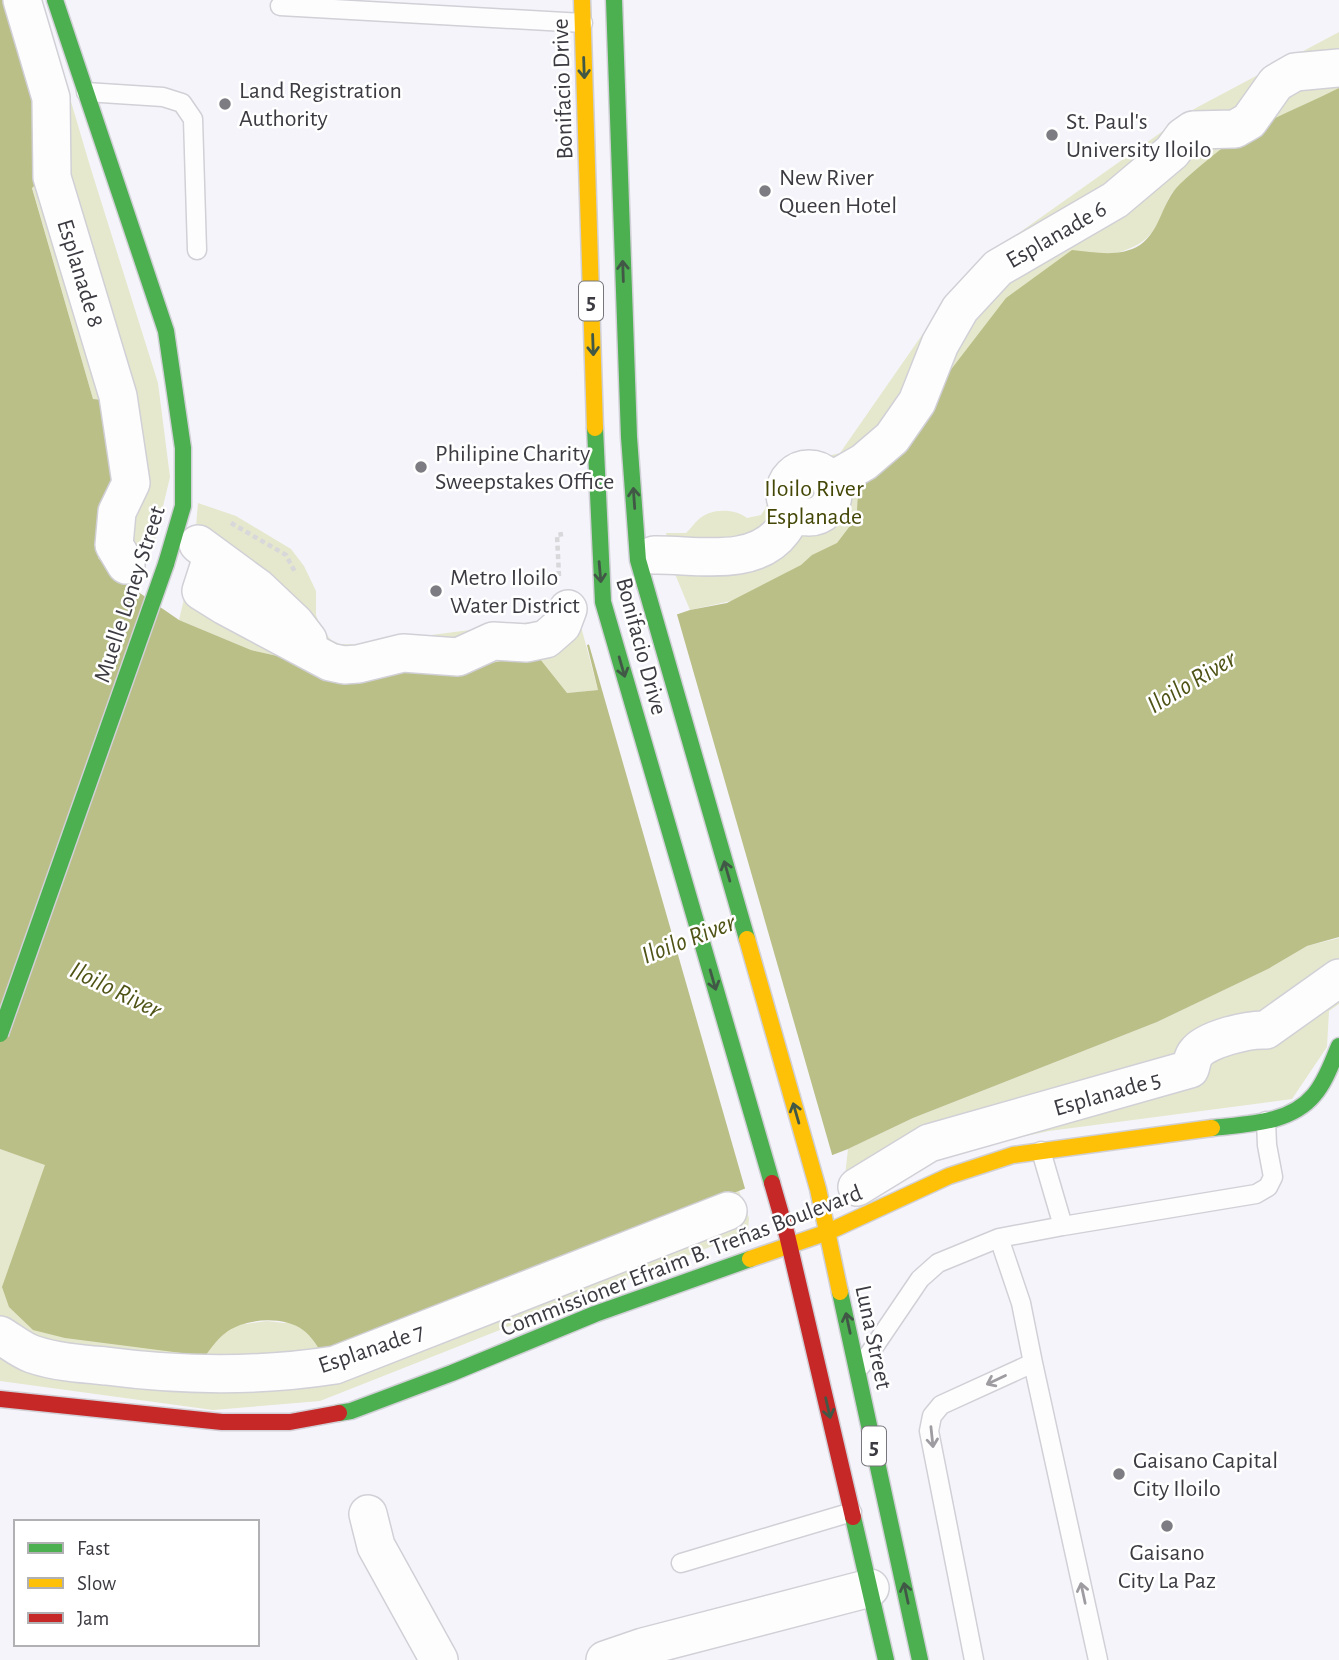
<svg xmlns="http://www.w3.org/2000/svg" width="1339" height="1660" font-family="'Alegreya Sans',sans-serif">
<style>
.green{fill:#e5e8cd}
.water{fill:#babe87}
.pier{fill:#f5f4fb}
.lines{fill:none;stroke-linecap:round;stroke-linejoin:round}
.lane-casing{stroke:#d1d0d6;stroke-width:21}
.street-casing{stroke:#d1d0d6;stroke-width:40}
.fast-casing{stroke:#d1d0d6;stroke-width:19}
.slow-casing{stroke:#d1d0d6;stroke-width:19}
.jam-casing{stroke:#d1d0d6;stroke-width:19}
.path{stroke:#d8d7da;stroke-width:4.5;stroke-dasharray:5 3.5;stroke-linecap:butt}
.lane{stroke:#fefdfe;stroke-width:18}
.street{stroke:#fefdfe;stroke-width:37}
.fast{stroke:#4caf50;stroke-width:16}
.slow{stroke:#ffc107;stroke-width:16}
.jam{stroke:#c62828;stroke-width:16}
.fast-bridge-casing{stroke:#d1d0d6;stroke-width:19;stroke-linecap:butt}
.fast-bridge{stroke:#4caf50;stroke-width:16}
.oneway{stroke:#415846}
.oneway2{stroke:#9e9ca0}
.poi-dot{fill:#7d7c83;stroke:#fff;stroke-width:2.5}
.labels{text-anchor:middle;stroke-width:5;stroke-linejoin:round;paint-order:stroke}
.shield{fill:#fff;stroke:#77767b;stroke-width:2}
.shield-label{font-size:23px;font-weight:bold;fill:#3d3b42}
.street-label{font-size:24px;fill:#3d3b42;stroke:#fff}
.poi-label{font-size:24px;fill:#3d3b42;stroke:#fff;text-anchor:start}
.park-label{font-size:24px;fill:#444706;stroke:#fff}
.water-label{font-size:26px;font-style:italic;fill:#4f5316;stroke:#fff}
</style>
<rect width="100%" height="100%" fill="#f5f4fb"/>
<path class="green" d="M 0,0 L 41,0 L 90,166 L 158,383 L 170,477 L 155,540 L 141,549 L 131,587 L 98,558 L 104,513 L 103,400 L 93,399 L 32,187 Z
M 1339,32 L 1339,128 L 1173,192 C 1166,201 1165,209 1161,218 C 1151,240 1134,249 1112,254 L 831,579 L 690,610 L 675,574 L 666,533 L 686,533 C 691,529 693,524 698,520 C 710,508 734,508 747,518 L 761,515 C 772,500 766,498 772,484 C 784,451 815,461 840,453 L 922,335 L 982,259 L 1194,109 Z
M 198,503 L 236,516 L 291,549 L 304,566 L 316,591 L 316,615 L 321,628 L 331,640 L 340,644 L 379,645 L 416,637 L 538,621 L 560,606 L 579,619 L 598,690 L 567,693 L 444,669 L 362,675 L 251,650 L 179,620 L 193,562 Z
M 1339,938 L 1339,1004 L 1329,1011 L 1327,1047 L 1292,1099 L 1049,1131 L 845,1176 L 848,1149 L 913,1118 L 1157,1022 L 1268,969 L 1307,946 Z
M 0,1149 L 45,1164 L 246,1324 L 267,1321 L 284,1323 L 739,1191 L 749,1218 L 748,1232 L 320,1401 L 213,1410 L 0,1381 Z"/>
<path class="water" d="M 0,0 L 8,0 L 29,69 L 41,179 L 32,188 L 93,399 L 103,400 L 116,478 L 104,513 L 98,558 L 131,587 L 179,620 L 251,650 L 362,675 L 461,669 L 536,654 L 567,693 L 598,690 L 587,645 L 690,610 L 727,603 L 801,565 L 812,555 L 837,543 L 853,522 L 857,510 L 859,478 L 946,376 L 1006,298 L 1072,250 C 1095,252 1119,258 1140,245 C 1162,229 1161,202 1180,184 C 1196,169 1216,152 1234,140 C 1267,120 1305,105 1339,88 L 1339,937 L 1307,946 L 1268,969 L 1157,1022 L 913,1118 L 848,1149 L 321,1352 C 316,1344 311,1336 303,1330 C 284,1316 247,1318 228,1331 C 218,1338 212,1347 205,1356 L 65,1338 L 33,1330 L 9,1307 L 2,1287 L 45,1165 L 0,1149 Z"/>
<path class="pier" d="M 676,611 L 833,1158 L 746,1192 L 588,641 Z"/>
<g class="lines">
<g class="lane-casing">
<path id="lane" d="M 280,6 L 583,23
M 86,92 L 163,97 L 182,103 L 193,119 L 197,250
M 1063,1226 L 1256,1194 L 1268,1187 L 1273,1177 L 1267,1145 L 1266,1121
M 1033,1363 L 1021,1303 L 999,1238 L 1063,1226 L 1041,1151
M 861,1366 L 920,1279 L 938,1263 L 999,1238
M 681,1563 L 852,1512
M 974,1660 L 929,1431 L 932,1416 L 941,1405 L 1033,1363 L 1098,1660"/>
</g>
<g class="street-casing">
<path id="street" d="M 22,0 L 51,98 L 52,177 L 118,396 L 131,483 L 117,512 L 114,545 L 126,565
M785 493a24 24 0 1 1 48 0a24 24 0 1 1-48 0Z
M 831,481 L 864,462 L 892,438 L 917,402 L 940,344 L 960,309 L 998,268 L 1115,200 L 1172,152 L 1183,137 L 1193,130 L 1235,129 L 1249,121 L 1276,83 L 1295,72 L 1339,68
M 198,544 L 258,588 L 295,623 L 308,640
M 654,555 C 695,554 754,569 783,530 C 787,525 790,517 793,511
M 212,557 L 201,591 L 225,606 L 330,662 L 344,665 L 358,664 L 403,653 L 458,657 L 493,641 L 527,643 L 546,639 L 562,625 L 568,609
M 857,1187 L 929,1143 L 1190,1069 C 1192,1064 1192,1057 1196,1053 C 1206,1039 1249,1029 1266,1030 L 1339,978
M 0,1335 C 10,1341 21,1350 32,1354 C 55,1362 82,1364 106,1366 C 182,1376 258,1377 335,1365 L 728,1211
M 368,1514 L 376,1546 L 439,1660
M 605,1660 L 643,1647 L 870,1588"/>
</g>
<g class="fast-casing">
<path id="fast" d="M 55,0 L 166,331 L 183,448 L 183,506 L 166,564
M 614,0 L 629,437 L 638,560 L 747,939
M 595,428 L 603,602 L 772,1183
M 1212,1128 C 1246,1124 1290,1124 1314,1095 C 1326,1081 1332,1062 1339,1046
M 840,1292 L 920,1660
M 339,1413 L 351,1411 L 452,1373 L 595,1314 L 750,1259
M 853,1517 L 886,1660"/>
</g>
<g class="slow-casing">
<path id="slow" d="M 582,0 L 595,428
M 747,939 L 818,1189 L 840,1292
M 750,1259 L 828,1232 L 949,1176 L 1013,1155 L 1212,1128"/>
</g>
<g class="jam-casing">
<path id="jam" d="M 772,1183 L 787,1235 L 853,1517
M 0,1399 L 222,1422 L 290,1422 L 339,1413"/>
</g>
<path class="path" d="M 231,523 L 286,555 L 296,574
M 559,576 L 557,535 L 563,534"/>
<use href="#lane" class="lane"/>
<use href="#street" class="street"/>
<use href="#fast" class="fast"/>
<use href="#slow" class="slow"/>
<use href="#jam" class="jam"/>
<g class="fast-bridge-casing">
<path id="fast-bridge" d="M 0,1034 L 166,564"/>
</g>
<use href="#fast-bridge" class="fast-bridge"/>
</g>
<defs><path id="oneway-shaft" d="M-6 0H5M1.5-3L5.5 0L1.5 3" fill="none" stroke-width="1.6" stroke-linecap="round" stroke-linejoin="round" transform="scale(1.75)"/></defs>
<g class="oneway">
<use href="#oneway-shaft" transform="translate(584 68) rotate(88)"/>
<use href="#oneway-shaft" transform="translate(623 271) rotate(-92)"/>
<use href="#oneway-shaft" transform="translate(593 345) rotate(88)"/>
<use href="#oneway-shaft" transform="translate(634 498) rotate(-94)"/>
<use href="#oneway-shaft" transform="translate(600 572) rotate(85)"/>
<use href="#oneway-shaft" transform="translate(622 667) rotate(74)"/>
<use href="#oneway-shaft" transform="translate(727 871) rotate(-106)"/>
<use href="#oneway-shaft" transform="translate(713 980) rotate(74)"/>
<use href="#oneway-shaft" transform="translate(796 1113) rotate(-106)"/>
<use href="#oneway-shaft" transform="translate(848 1323) rotate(-102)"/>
<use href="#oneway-shaft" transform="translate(828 1408) rotate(77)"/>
<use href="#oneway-shaft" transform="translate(906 1593) rotate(-102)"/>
</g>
<g class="oneway2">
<use href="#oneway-shaft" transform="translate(996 1380) rotate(155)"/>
<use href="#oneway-shaft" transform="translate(932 1437) rotate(84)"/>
<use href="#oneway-shaft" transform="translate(1083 1593) rotate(-102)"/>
</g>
<g class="poi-dot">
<circle cx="225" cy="104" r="7"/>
<circle cx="1052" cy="135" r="7"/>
<circle cx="765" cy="191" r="7"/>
<circle cx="421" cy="467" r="7"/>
<circle cx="436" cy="591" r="7"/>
<circle cx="1119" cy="1474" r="7"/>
<circle cx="1167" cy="1526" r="7"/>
</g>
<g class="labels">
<g class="shield">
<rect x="579" y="281.5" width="24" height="39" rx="5"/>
<rect x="862" y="1426.5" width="24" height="39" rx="5"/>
</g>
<g class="shield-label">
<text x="591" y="309">5</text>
<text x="874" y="1454">5</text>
</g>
<g class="street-label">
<text transform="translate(562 89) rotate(-92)" y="8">Bonifacio Drive</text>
<text transform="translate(1056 234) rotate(-30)" y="8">Esplanade 6</text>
<text transform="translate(81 273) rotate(73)" y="8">Esplanade 8</text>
<text transform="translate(129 594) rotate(-72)" y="8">Muelle Loney Street</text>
<text transform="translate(642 646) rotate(75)" y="8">Bonifacio Drive</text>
<text transform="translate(1107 1093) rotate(-16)" y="8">Esplanade 5</text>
<text transform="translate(681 1260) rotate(-21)" y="8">Commissioner Efraim B. Treñas Boulevard</text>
<text transform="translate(874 1337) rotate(78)" y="8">Luna Street</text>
<text transform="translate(371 1348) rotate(-19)" y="8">Esplanade 7</text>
</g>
<g class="poi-label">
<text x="239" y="98">Land Registration<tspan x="239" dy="28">Authority</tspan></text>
<text x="1066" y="129">St. Paul's<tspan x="1066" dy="28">University Iloilo</tspan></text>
<text x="779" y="185">New River<tspan x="779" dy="28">Queen Hotel</tspan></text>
<text x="435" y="461">Philipine Charity<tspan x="435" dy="28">Sweepstakes Office</tspan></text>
<text x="450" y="585">Metro Iloilo<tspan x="450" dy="28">Water District</tspan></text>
<text x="1133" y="1468">Gaisano Capital<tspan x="1133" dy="28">City Iloilo</tspan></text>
<text x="1167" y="1560" text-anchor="middle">Gaisano<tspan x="1167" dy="28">City La Paz</tspan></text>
</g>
<g class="park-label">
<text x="814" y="496">Iloilo River<tspan x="814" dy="28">Esplanade</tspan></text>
</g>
<g class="water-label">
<text transform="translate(1191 681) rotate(-31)" y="9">Iloilo River</text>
<text transform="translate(688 938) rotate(-21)" y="9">Iloilo River</text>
<text transform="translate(116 989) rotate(26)" y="9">Iloilo River</text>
</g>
</g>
<rect x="14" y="1520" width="245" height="126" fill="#ffffff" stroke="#b1b1b3" stroke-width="2"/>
<rect x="28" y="1543" width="35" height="10" fill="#4caf50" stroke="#b1b1b3" stroke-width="2"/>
<text x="77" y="1555" font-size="21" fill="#3d3b42">Fast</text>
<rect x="28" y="1578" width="35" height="10" fill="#ffc107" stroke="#b1b1b3" stroke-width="2"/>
<text x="77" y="1590" font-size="21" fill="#3d3b42">Slow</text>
<rect x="28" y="1613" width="35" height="10" fill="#c62828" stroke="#b1b1b3" stroke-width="2"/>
<text x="77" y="1625" font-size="21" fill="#3d3b42">Jam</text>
</svg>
